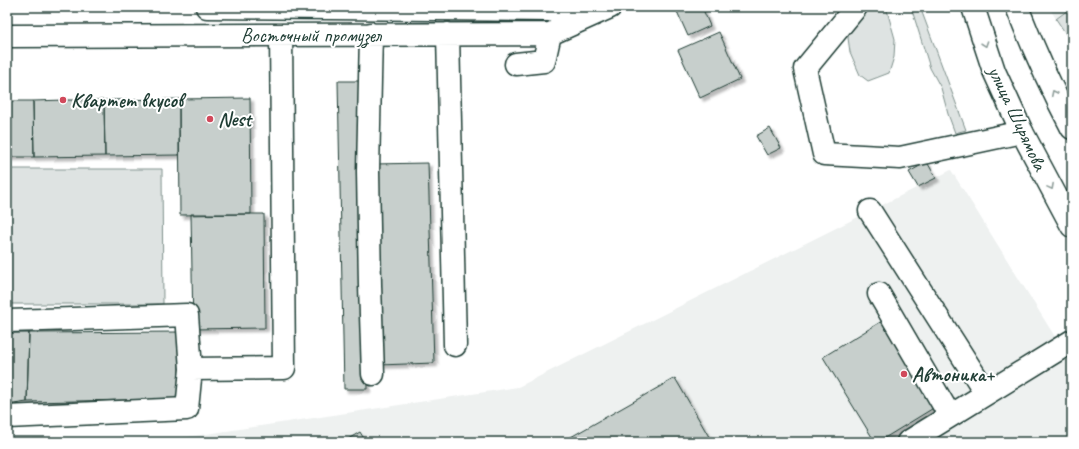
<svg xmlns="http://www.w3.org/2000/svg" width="1079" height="449" font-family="Caveat,sans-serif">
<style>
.built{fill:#eef1f0}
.green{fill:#dee3e2;stroke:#7e908b}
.building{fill:#c7cfcc;stroke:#1f3d34;filter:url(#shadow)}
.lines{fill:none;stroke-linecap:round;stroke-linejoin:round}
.minor-casing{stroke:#1f3d34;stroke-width:25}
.major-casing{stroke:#1f3d34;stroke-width:25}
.minor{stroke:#fff;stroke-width:22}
.major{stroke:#fff;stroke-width:22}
.oneway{stroke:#8f9e9a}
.poi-dot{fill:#d1495b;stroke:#fff;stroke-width:1.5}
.labels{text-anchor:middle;stroke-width:4;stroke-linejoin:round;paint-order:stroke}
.street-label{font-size:20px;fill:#1f3d34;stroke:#fff}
.poi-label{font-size:20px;font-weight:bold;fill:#1f3d34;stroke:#fff;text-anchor:start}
</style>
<defs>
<filter id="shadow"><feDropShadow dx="3.5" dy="3.5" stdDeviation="1" flood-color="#0004"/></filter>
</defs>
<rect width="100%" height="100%" fill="#fff"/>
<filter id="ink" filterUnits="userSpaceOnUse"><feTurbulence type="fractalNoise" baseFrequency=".025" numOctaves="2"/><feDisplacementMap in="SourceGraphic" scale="8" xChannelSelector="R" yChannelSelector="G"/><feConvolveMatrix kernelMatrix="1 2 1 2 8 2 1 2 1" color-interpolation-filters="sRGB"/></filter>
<g filter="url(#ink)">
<path class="built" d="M 1049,7 L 1072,7 L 1072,43 L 1056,19 Z
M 951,170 L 1072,364 L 1072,442 L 154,442 L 518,387 L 918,187 Z"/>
<path class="green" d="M 862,7 L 886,7 L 895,39 L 894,57 L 889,73 L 868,81 L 860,75 L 850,52 L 848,38 L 850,22 Z
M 911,7 L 920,7 L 966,130 L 955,133 L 948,114 L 941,88 L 930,68 Z
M 1072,7 L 1072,43 L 1056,19 Z
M 7,169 L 162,169 L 163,304 L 7,304 Z"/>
<path class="building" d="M 675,7 L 702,7 L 710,26 L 688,36 Z
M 719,32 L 740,79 L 700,98 L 678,50 Z
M 338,81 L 361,81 L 367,389 L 344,389 Z
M 250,98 L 251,214 L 180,215 L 179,99 Z
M 179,99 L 179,155 L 105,156 L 104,100 Z
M 65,100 L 104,100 L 105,156 L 34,157 L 33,101 Z
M 7,101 L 33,101 L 34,157 L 7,157 Z
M 770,128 L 781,148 L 767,155 L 756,136 Z
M 927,162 L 936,178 L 918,187 L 909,172 Z
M 428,163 L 434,363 L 379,365 L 373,164 Z
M 191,214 L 264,214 L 265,328 L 193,329 Z
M 887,318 L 940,404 L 878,442 L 875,442 L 823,357 Z
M 179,332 L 179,399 L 27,402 L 29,333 Z
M 7,333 L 29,333 L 27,402 L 7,405 Z
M 675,378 L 712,442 L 562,442 Z
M 360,432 L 366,442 L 343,442 Z"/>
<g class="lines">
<g class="minor-casing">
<path id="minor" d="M 207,7 L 551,10 L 575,22
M 856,7 L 805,69 L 824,154 L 900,158 L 1022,132
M 371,34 L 368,171 L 370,285 L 373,374
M 448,34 L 455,345
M 7,36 L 550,34 L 610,7
M 516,64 L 544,61 L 550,34
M 870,211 L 986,393
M 879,294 L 950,416
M 7,321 L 43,320 L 187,315 L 191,369 L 284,368 L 281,35
M 7,417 L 187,409 L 191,369
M 908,442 L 1072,341"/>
</g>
<g class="major-casing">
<path id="major" d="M 973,7 L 994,71 L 1022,132 L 1072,226
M 1017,7 C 1033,48 1051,88 1072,128"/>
</g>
<use href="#minor" class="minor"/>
<use href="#major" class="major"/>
</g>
<defs><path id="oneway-chevron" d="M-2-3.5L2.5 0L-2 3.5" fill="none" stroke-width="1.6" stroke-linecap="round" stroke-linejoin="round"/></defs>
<g class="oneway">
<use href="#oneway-chevron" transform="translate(985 44) rotate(71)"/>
<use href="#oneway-chevron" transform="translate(1054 93) rotate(-116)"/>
<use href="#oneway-chevron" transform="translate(1051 187) rotate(62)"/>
</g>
</g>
<g class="poi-dot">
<circle cx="63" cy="100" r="4"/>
<circle cx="210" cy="119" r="4"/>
<circle cx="904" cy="374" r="4"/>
</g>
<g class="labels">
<g class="street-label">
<text x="311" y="42">Восточный промузел</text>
<text transform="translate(1018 118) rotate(65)" y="7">улица Ширямова</text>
</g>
<g class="poi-label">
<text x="71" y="107">Квартет вкусов</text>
<text x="218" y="126">Nest</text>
<text x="912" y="381">Автоника+</text>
</g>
</g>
<rect width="1079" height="449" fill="none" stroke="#fff" stroke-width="24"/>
<rect x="12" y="12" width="1055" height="425" fill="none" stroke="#1f3d34" stroke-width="1.5" filter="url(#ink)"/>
</svg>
